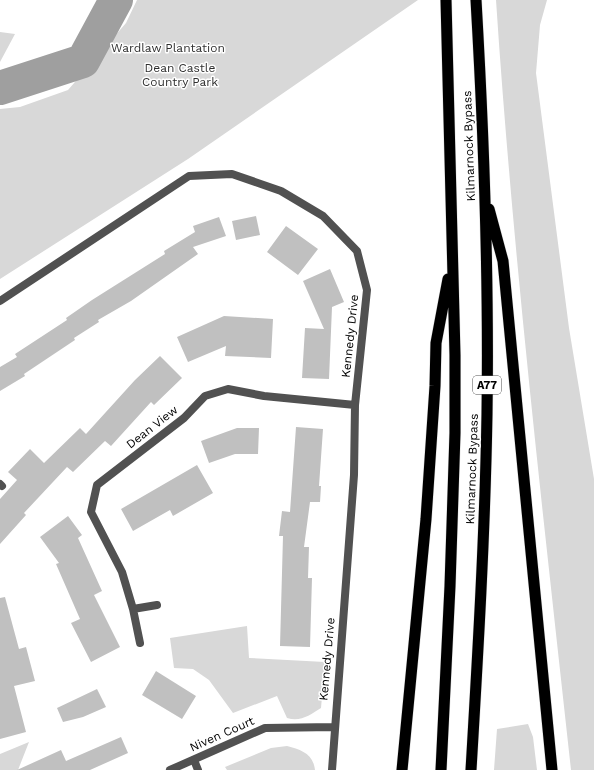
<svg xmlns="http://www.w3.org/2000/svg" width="594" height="770" font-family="'Work Sans',sans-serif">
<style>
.green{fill:#d8d8d8}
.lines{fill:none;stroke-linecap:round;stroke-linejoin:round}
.river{stroke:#9f9f9f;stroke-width:34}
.building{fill:#c0c0c0}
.trunk-casing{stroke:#dbdbdb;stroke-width:12}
.service{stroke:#515151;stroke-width:8}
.minor{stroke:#515151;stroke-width:8}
.trunk{stroke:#000;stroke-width:11}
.labels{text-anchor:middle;stroke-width:3;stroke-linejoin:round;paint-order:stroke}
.shield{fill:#fff;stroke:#4c4c4c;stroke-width:1}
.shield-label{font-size:11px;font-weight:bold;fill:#000}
.park-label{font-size:12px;fill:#2f2f2f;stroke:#fff}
.street-label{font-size:12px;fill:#000;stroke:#fff}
</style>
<rect width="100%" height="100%" fill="#fff"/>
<path class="green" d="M 137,0 L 418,0 L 188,159 L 0,279 L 0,109 L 20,107 L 68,90 L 126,23 Z
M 496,0 L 547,0 L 540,25 L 536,73 L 569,328 L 594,479 L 594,770 L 571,770 C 543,514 513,257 496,0 Z
M 0,32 L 15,34 L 0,62 Z
M 247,626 L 249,658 L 325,662 L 321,708 C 310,715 301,722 287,718 L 277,696 L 233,713 L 209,680 L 193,669 L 174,668 L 170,638 Z
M 528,724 L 533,737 L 537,770 L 494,770 L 497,729 Z
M 29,742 L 18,770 L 0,770 L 0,754 Z
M 287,746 C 301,750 313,753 315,770 L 227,770 L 225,767 L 271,748 Z"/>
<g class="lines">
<path class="river" d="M 0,88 L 83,61 L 116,0"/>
</g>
<path class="building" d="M 256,216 L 260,235 L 236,240 L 232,221 Z
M 219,217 L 226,236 L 193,247 L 198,254 L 131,301 L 98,320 L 99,322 L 74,338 L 75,340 L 24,374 L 25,376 L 0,391 L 0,367 L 17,357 L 15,354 L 67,320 L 66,318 L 92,300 L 165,254 L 164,251 L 195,232 L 193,226 Z
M 286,226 L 318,249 L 298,275 L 267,252 Z
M 330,269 L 344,302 L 332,307 L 329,379 L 302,378 L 305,328 L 324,329 L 303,281 Z
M 224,316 L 273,319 L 271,358 L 225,356 L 226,346 L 188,362 L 177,337 Z
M 160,356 L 182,378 L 154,405 L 151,402 L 111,446 L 105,441 L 73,472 L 67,467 L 24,513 L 26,515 L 0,544 L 0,499 L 17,480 L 8,472 L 30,449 L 44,463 L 80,428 L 86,434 L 135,380 Z
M 296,427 L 323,429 L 319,486 L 321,486 L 320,502 L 310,502 L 304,547 L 309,547 L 308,578 L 312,578 L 310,647 L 280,646 L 283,536 L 279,536 L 282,511 L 290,512 Z
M 237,428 L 259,428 L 258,454 L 235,454 L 209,463 L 201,441 Z
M 197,465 L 213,493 L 173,516 L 170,510 L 133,531 L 121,509 Z
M 68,516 L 82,535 L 78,538 L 102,591 L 94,595 L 120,647 L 91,662 L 71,623 L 80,619 L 56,564 L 59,563 L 40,537 Z
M 5,597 L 19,649 L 26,647 L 35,681 L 14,686 L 26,732 L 0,739 L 0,598 Z
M 156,671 L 196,696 L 182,719 L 142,695 Z
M 97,689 L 106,707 L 83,717 L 63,722 L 57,708 Z
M 121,737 L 128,753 L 90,770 L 17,770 L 61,750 L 66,761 Z"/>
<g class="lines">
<g class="trunk-casing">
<path id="trunk" d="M 489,209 L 503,261 L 552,770
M 402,770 L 426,519 L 435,386 L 436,343 L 448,279
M 441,770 L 450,586 L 455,433 L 455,355 L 446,0
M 471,770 C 478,652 485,533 487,414 C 489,276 484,138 476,0"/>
</g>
<path class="service" d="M 194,760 L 198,770"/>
<path class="minor" d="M 0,301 L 189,176 L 232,174 L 281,191 L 323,216 L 357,251 L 367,290 L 355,405 L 354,475 L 332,770
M 0,484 L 2,486
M 133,609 L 157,605
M 140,643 L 133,609 L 122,572 L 91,512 L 97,485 L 184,418 L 205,396 L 228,389 L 264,396 L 355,405
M 170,770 L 265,728 L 334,727"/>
<use href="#trunk" class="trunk"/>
</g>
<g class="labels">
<rect class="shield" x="473" y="376" width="28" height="18" rx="3"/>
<g class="shield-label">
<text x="487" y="389">A77</text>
</g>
<g class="park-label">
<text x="168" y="52">Wardlaw Plantation</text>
<text x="180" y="72">Dean Castle<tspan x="180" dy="14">Country Park</tspan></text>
</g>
<g class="street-label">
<text transform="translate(469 146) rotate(-92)" y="4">Kilmarnock Bypass</text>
<text transform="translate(350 336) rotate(-84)" y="4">Kennedy Drive</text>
<text transform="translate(152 427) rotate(-38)" y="4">Dean View</text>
<text transform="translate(472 469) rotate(-88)" y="4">Kilmarnock Bypass</text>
<text transform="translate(327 659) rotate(-85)" y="4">Kennedy Drive</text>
<text transform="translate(222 734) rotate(-24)" y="4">Niven Court</text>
</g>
</g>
</svg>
